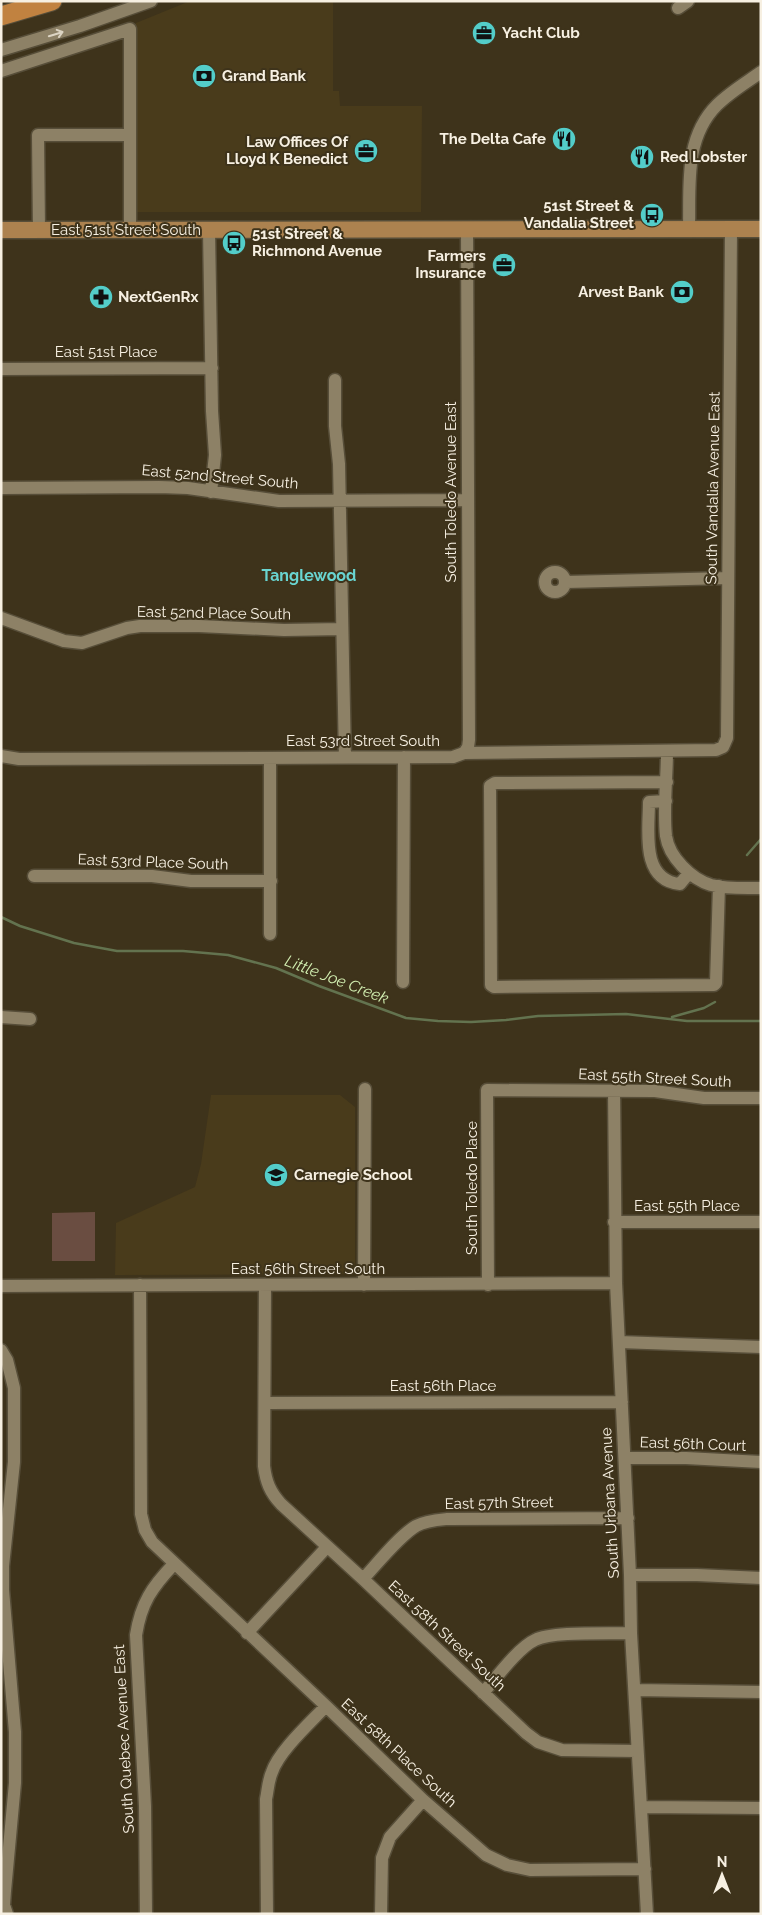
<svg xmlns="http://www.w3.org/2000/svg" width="762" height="1915" font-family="Raleway,sans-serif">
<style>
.built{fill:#493b1b}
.green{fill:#6a4d41}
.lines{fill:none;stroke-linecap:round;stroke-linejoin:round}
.stream{stroke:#63734f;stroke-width:2.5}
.minor-casing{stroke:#574e39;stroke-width:15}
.major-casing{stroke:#574e39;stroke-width:19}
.highway-casing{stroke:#574e39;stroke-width:21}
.minor{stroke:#8d8166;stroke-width:12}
.major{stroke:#ac824f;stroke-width:16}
.highway{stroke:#c18240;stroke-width:19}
.oneway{stroke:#dcd4c3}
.labels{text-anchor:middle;stroke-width:4;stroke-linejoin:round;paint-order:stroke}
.poi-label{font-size:15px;font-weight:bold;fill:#f7f0e2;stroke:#3e331b;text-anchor:start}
.street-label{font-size:15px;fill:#f7f0e2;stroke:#3e331b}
.neighbourhood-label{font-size:16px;font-weight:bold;fill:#69d5d1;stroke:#3e331b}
.water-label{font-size:16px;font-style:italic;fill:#d3f0b2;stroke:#3e331b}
</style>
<rect width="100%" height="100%" fill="#3e331b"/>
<path class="built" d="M 190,1 L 333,1 L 333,91 L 339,91 L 340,106 L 422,106 L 421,212 L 135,212 L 136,23 Z
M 211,1095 L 340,1095 L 355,1107 L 355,1274 L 115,1275 L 116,1223 L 195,1187 L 201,1164 Z"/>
<path class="green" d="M 95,1212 L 95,1261 L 52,1261 L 52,1213 Z"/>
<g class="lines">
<path class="stream" d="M 747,855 L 761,839
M 1,917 L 20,926 L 74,943 L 117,951 L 183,951 L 228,955 L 276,968 L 319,986 L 406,1018 L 438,1021 L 471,1022 L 506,1020 L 538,1016 L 626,1014 L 687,1021 L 761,1021
M 672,1017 L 704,1008 L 715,1002"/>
<g class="minor-casing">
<path id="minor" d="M 678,8 L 688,1
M 1,50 L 80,26 L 151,1
M 1,71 L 130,29 L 130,230
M 689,229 C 690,185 684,138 717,105 C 730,92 747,82 761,72
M 39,230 L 38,135 L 129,135
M 209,230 L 212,411 L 215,455 L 211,492
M 1,369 L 212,368
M 335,380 L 335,426 L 339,464 L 345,758
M 1,488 L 159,487 L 188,488 L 279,501 L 467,500
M545 582a10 10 0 1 1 20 0a10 10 0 1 1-20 0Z
M 566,582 L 728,578
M 1,618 L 64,641 L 82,643 L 127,628 L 140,626 L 199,626 L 284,630 L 342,629
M 667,751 C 667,779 663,809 666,836 C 669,857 691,879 711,885 C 727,889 745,888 761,888
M 464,753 L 468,747 L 469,740 L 467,229
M 1,756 L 19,759 L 453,757 L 464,753 L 716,750 L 723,747 L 727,738 L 731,229
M 270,758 L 270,934
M 667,782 L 495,783 L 490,786 L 491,985 L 494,987 L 714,985 L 716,983 L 719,886
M 666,801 L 649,802 C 649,830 640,880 680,884 L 689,873
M 34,876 L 152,876 L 191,881 L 271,881
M 403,982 L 404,757
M 1,1017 L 30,1019
M 614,1091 L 616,1283 L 630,1575 L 631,1633 L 647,1914
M 614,1222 L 761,1222
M 140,1285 L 141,1514 L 145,1530 L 152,1542 L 326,1706 L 423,1800 L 486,1855 L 507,1865 L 530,1870 L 645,1869
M 364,1285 L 365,1089
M 488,1285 L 487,1090 L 655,1091 L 704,1098 L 761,1098
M 1,1286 L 616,1283
M 265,1286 L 264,1466 C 266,1482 270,1492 281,1504 L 363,1579 L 526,1733 L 538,1742 L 562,1750 L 637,1751
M 619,1342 L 761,1347
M 1,1350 L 7,1360 L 14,1388 L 14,1462 L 3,1566 L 3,1590 L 15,1732 L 15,1783 L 5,1891 L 4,1905 L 7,1914
M 265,1403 L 622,1402
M 625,1458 L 686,1458 L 761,1462
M 630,1575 L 697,1575 L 761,1578
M 363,1579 C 377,1564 399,1536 416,1526 C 425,1521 437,1520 447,1519 L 628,1518
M 247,1633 L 327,1547
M 635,1690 L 761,1692
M 483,1693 C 496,1678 519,1647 535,1640 C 553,1631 608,1634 631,1633
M 641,1807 L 761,1808
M 146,1914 L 145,1806 L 136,1635 C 141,1603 152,1587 174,1564
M 267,1914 L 266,1799 C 268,1790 268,1781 272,1772 C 279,1751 310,1723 326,1706
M 381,1914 L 382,1858 L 390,1837 L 423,1800"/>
</g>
<g class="major-casing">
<path id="major" d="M 1,230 L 761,229"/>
</g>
<g class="highway-casing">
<path id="highway" d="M 1,16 L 52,1"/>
</g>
<use href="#minor" class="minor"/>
<use href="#major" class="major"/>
<use href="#highway" class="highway"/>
</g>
<defs><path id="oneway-shaft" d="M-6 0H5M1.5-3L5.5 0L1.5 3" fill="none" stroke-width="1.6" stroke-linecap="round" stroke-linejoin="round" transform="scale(1.25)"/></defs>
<use class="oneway" href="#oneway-shaft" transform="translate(56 34) rotate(-17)"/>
<defs>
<g id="office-disc" transform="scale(1.25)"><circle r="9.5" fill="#53cdc9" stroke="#3e331b"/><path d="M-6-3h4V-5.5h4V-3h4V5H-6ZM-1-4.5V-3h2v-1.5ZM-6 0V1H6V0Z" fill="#111"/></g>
<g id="bank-disc" transform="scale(1.25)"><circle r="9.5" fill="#53cdc9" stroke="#3e331b"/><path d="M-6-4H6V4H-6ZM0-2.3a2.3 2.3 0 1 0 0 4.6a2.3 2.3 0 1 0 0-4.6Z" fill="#111"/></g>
<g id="restaurant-disc" transform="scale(1.25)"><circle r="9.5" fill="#53cdc9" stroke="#3e331b"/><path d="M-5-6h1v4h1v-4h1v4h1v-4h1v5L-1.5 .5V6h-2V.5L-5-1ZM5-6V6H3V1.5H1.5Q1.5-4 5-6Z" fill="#111"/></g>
<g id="bus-disc" transform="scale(1.25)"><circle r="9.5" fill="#53cdc9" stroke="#3e331b"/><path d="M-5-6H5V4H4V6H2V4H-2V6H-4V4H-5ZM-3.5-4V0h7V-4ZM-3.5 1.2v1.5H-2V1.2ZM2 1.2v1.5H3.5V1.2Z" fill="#111"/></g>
<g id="pharmacy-disc" transform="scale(1.25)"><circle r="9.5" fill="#53cdc9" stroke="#3e331b"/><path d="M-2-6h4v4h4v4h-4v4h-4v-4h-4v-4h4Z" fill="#111"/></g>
<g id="school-disc" transform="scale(1.25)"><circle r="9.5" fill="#53cdc9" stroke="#3e331b"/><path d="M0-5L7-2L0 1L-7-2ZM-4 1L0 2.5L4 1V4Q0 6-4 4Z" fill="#111"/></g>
</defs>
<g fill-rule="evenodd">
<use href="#office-disc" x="484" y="33"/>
<use href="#bank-disc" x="204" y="76"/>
<use href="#restaurant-disc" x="564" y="139"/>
<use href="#office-disc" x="366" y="151"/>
<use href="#restaurant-disc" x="642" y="157"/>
<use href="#bus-disc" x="652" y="215"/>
<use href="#bus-disc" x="234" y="243"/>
<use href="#office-disc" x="504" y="265"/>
<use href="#bank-disc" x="682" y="292"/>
<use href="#pharmacy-disc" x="101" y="297"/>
<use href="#school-disc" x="276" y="1175"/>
</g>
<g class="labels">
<g class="poi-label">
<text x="502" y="38">Yacht Club</text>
<text x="222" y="81">Grand Bank</text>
<text x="546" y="144" text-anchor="end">The Delta Cafe</text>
<text x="348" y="147" text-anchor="end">Law Offices Of<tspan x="348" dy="17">Lloyd K Benedict</tspan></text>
<text x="660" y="162">Red Lobster</text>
<text x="634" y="211" text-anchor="end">51st Street &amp;<tspan x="634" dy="17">Vandalia Street</tspan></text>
<text x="252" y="239">51st Street &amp;<tspan x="252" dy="17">Richmond Avenue</tspan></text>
<text x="486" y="261" text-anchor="end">Farmers<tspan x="486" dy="17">Insurance</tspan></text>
<text x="664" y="297" text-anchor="end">Arvest Bank</text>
<text x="118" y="302">NextGenRx</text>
<text x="294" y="1180">Carnegie School</text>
</g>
<g class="street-label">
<text x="126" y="235">East 51st Street South</text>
<text x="106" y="357">East 51st Place</text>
<text transform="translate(220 477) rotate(5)" y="5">East 52nd Street South</text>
<text transform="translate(713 488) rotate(-89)" y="5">South Vandalia Avenue East</text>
<text transform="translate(451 492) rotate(-90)" y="5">South Toledo Avenue East</text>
<text transform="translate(214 613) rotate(1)" y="5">East 52nd Place South</text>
<text x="363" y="746">East 53rd Street South</text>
<text transform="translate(153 862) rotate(2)" y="5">East 53rd Place South</text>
<text transform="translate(655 1078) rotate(3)" y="5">East 55th Street South</text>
<text transform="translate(472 1188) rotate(-90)" y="5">South Toledo Place</text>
<text x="687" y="1211">East 55th Place</text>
<text x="308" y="1274">East 56th Street South</text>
<text x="443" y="1391">East 56th Place</text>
<text transform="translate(693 1444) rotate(2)" y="5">East 56th Court</text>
<text transform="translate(499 1503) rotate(-1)" y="5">East 57th Street</text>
<text transform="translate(610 1503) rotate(-93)" y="5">South Urbana Avenue</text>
<text transform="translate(447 1636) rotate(43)" y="5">East 58th Street South</text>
<text transform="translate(124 1739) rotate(-93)" y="5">South Quebec Avenue East</text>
<text transform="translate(399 1753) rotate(43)" y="5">East 58th Place South</text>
</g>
<g class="neighbourhood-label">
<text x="309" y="581">Tanglewood</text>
</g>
<g class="water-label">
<text transform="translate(337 979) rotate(21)" y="6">Little Joe Creek</text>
</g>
</g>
<rect width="762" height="1915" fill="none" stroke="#f7f0e2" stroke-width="5"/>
<g transform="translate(722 1875)" stroke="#3e331b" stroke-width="4" paint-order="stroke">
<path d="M0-4L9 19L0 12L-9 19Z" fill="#f7f0e2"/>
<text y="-8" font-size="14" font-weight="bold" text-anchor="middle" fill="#f7f0e2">N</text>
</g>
</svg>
